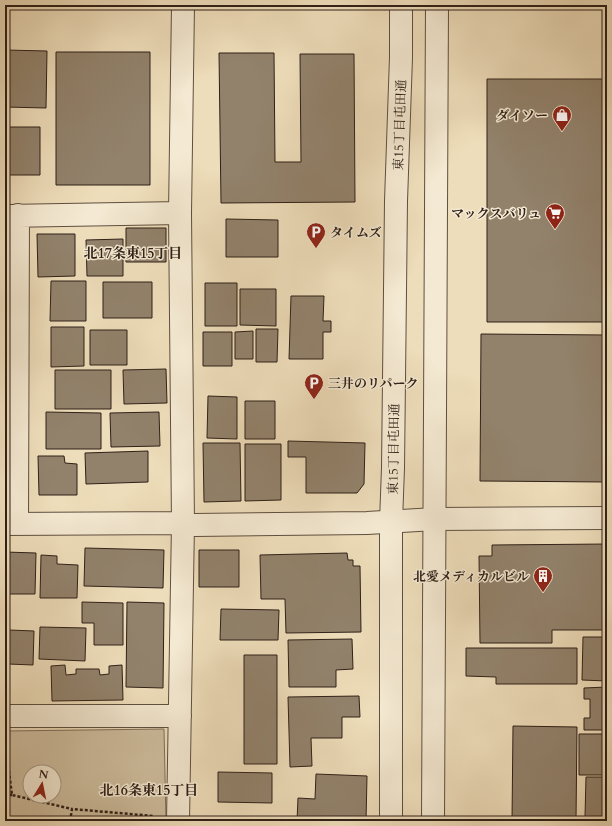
<svg xmlns="http://www.w3.org/2000/svg" width="612" height="826" font-family="Cardo,'Noto Serif JP',serif">
<style>
.green{fill:#cebd9e;stroke:#7e6e5b;fill-rule:evenodd}
.building{fill:#92826c;stroke:#2f2018}
.lines{fill:none;stroke-linecap:round;stroke-linejoin:round}
.minor-casing{stroke:#5f4f40;stroke-width:24}
.tertiary-casing{stroke:#5f4f40;stroke-width:24}
.path{stroke:#2f2018;stroke-width:2.5;stroke-dasharray:3 2;stroke-linecap:butt}
.minor{stroke:#f4e9d2;stroke-width:22}
.tertiary{stroke:#f4e9d2;stroke-width:22}
.labels{text-anchor:middle;stroke-width:3;stroke-linejoin:round;paint-order:stroke}
.poi-label{font-size:13px;font-weight:bold;fill:#2f2018;stroke:#f4e9d2;text-anchor:end}
.street-label{font-size:13px;fill:#2f2018;stroke:#f4e9d2}
.neighbourhood-label{font-size:14px;font-weight:bold;fill:#2f2018;stroke:#f4e9d2}
</style>
<rect width="100%" height="100%" fill="#eeddba"/>
<filter id="stains"><feTurbulence type="fractalNoise" baseFrequency=".005" numOctaves="4"/><feColorMatrix values="0 0 0 0 .2 0 0 0 0 .09 0 0 0 0 .02 0 0 0 .5 -.17"/></filter>
<radialGradient id="worn" r=".72"><stop offset=".6" stop-color="#630" stop-opacity="0"/><stop offset="1" stop-color="#630" stop-opacity=".3"/></radialGradient>
<path class="green" d="M 164,729 L 166,821 L 5,821 L 5,731 ZM 30,772 L 54,772 L 54,796 L 30,796 Z"/>
<path class="building" d="M 5,50 L 47,51 L 46,108 L 5,107 Z
M 56,52 L 150,52 L 150,185 L 56,185 Z
M 219,53 L 274,53 L 275,162 L 301,162 L 300,54 L 354,54 L 355,202 L 221,203 Z
M 487,79 L 607,79 L 607,322 L 487,322 Z
M 5,127 L 40,127 L 40,175 L 5,175 Z
M 226,219 L 278,220 L 278,257 L 226,257 Z
M 126,228 L 166,228 L 166,262 L 126,262 Z
M 37,234 L 75,234 L 75,276 L 38,277 Z
M 123,239 L 123,276 L 87,276 L 86,240 Z
M 51,281 L 86,281 L 86,321 L 50,321 Z
M 103,282 L 152,282 L 152,318 L 103,318 Z
M 205,283 L 237,283 L 237,326 L 205,326 Z
M 240,289 L 276,289 L 276,326 L 240,325 Z
M 291,296 L 324,296 L 323,321 L 331,321 L 331,332 L 323,332 L 323,359 L 289,359 Z
M 51,327 L 84,327 L 84,366 L 51,367 Z
M 256,329 L 278,329 L 277,362 L 256,362 Z
M 90,330 L 127,330 L 127,365 L 90,365 Z
M 253,331 L 253,359 L 235,359 L 235,332 Z
M 203,332 L 232,332 L 232,366 L 203,366 Z
M 481,334 L 607,335 L 607,482 L 480,481 Z
M 166,369 L 167,403 L 124,404 L 123,370 Z
M 55,370 L 111,370 L 111,409 L 55,409 Z
M 208,396 L 237,397 L 237,439 L 207,438 Z
M 245,401 L 275,401 L 275,439 L 245,439 Z
M 46,412 L 101,413 L 101,449 L 46,449 Z
M 159,412 L 160,446 L 111,447 L 110,413 Z
M 288,441 L 365,443 L 364,484 L 357,493 L 306,493 L 306,457 L 288,457 Z
M 203,443 L 240,443 L 241,501 L 204,502 Z
M 245,444 L 281,444 L 281,500 L 245,501 Z
M 148,451 L 148,482 L 86,484 L 85,453 Z
M 38,456 L 64,456 L 65,463 L 77,464 L 77,495 L 39,495 Z
M 607,544 L 607,630 L 552,630 L 552,643 L 480,643 L 479,556 L 492,556 L 492,545 Z
M 85,548 L 164,550 L 163,588 L 84,586 Z
M 199,550 L 239,550 L 239,587 L 199,587 Z
M 5,552 L 36,553 L 35,594 L 5,594 Z
M 347,553 L 348,560 L 353,560 L 353,566 L 360,566 L 361,632 L 286,633 L 285,599 L 261,599 L 260,555 Z
M 41,555 L 57,556 L 57,564 L 78,565 L 77,598 L 40,598 Z
M 82,602 L 123,603 L 123,645 L 94,645 L 94,623 L 82,623 Z
M 127,602 L 164,603 L 163,688 L 126,687 Z
M 221,609 L 279,610 L 278,640 L 220,640 Z
M 40,627 L 86,628 L 85,661 L 39,659 Z
M 5,629 L 6,629 L 5,662 Z
M 9,630 L 34,631 L 33,665 L 8,664 Z
M 583,637 L 607,637 L 607,681 L 582,680 Z
M 352,639 L 353,669 L 336,670 L 336,687 L 289,687 L 288,640 Z
M 466,648 L 577,648 L 577,684 L 496,684 L 496,677 L 466,676 Z
M 244,655 L 277,655 L 277,764 L 244,764 Z
M 65,665 L 66,675 L 76,674 L 76,669 L 99,669 L 100,675 L 109,674 L 109,666 L 122,665 L 123,700 L 52,701 L 51,666 Z
M 607,687 L 607,730 L 584,730 L 584,718 L 590,718 L 590,699 L 584,699 L 584,688 Z
M 359,696 L 360,717 L 342,717 L 342,738 L 311,738 L 312,766 L 290,767 L 288,697 Z
M 513,726 L 577,727 L 576,821 L 512,821 Z
M 579,734 L 607,734 L 607,775 L 579,775 Z
M 218,772 L 272,773 L 272,803 L 218,802 Z
M 316,774 L 367,776 L 366,821 L 297,821 L 298,798 L 315,799 Z
M 586,777 L 607,777 L 607,817 L 585,817 Z"/>
<g class="lines">
<g class="minor-casing">
<path id="minor" d="M 5,216 L 180,213
M 5,524 L 183,523 L 194,525 L 367,523 L 435,519 L 607,518
M 17,524 L 18,215
M 5,716 L 180,716
M 178,821 L 183,523 L 180,213 L 183,5"/>
</g>
<g class="tertiary-casing">
<path id="tertiary" d="M 391,821 L 391,522 L 393,468 L 396,201 L 401,57 L 401,5
M 433,821 L 437,5"/>
</g>
<path class="path" d="M 5,741 L 12,795 L 72,809
M 5,795 L 12,795
M 70,821 L 72,809 L 153,816"/>
<use href="#minor" class="minor"/>
<use href="#tertiary" class="tertiary"/>
</g>
<defs>
<g id="shop-pin" transform="scale(1)"><path d="M0 17L-7.5 6A9.5 9.5 0 1 1 7.5 6Z" fill="#8f2418" stroke="#f4e9d2"/><path d="M-5-2.5h2.3a2.7 3.5 0 0 1 5.4 0H5L5.5 6h-11ZM-1.5-2.5h3a1.5 2.3 0 0 0-3 0Z" fill="#fff"/></g>
<g id="supermarket-pin" transform="scale(1)"><path d="M0 17L-7.5 6A9.5 9.5 0 1 1 7.5 6Z" fill="#8f2418" stroke="#f4e9d2"/><path d="M-6-5.5h2.5l.6 2H6L4.5 2H-2.5L-4.4-4H-6ZM-1.5 3.2a1.3 1.3 0 1 0 .1 0ZM3 3.2a1.3 1.3 0 1 0 .1 0Z" fill="#fff"/></g>
<g id="parking-pin" transform="scale(1)"><path d="M0 17L-7.5 6A9.5 9.5 0 1 1 7.5 6Z" fill="#8f2418" stroke="#f4e9d2"/><path d="M-3.5-5.5H1a3.5 3.5 0 0 1 0 7H-1V5.5H-3.5ZM-1-3.4V-.6H.8a1.4 1.4 0 0 0 0-2.8Z" fill="#fff"/></g>
<g id="building-pin" transform="scale(1)"><path d="M0 17L-7.5 6A9.5 9.5 0 1 1 7.5 6Z" fill="#8f2418" stroke="#f4e9d2"/><path d="M-4-6H4V6H1V3H-1V6H-4ZM-2.5-4.3h1.7v1.8h-1.7ZM.8-4.3h1.7v1.8H.8ZM-2.5-1h1.7V.8h-1.7ZM.8-1h1.7V.8H.8Z" fill="#fff"/></g>
</defs>
<g fill-rule="evenodd">
<use href="#shop-pin" x="562" y="115"/>
<use href="#supermarket-pin" x="555" y="213"/>
<use href="#parking-pin" x="316" y="232"/>
<use href="#parking-pin" x="314" y="383"/>
<use href="#building-pin" x="543" y="576"/>
</g>
<g class="labels">
<g class="poi-label">
<text x="548" y="120">ダイソー</text>
<text x="541" y="218">マックスバリュ</text>
<text x="330" y="237" text-anchor="start">タイムズ</text>
<text x="328" y="388" text-anchor="start">三井のリパーク</text>
<text x="529" y="581">北愛メディカルビル</text>
</g>
<g class="street-label">
<text transform="translate(399 125) rotate(-88)" y="5">東15丁目屯田通</text>
<text transform="translate(393 449) rotate(-89)" y="5">東15丁目屯田通</text>
</g>
<g class="neighbourhood-label">
<text x="133" y="258">北17条東15丁目</text>
<text x="149" y="795">北16条東15丁目</text>
</g>
</g>
<rect width="612" height="826" fill="none" stroke="#eeddba" stroke-width="20"/>
<rect x="6" y="6" width="600" height="814" fill="none" stroke="#2f2018" stroke-width="2"/>
<rect x="10" y="10" width="592" height="806" fill="none" stroke="#2f2018"/>
<g transform="translate(42 784) rotate(10)"><circle r="19" fill="#f4e9d2" stroke="#a59988"/>
<path d="M0-3L7 15L0 10L-7 15Z" fill="#8f2418"/>
<text y="-6" font-size="11" font-weight="bold" text-anchor="middle" fill="#2f2018">N</text>
</g>
<rect width="100%" height="100%" filter="url(#stains)"/>
<rect width="100%" height="100%" fill="url(#worn)"/>
</svg>
